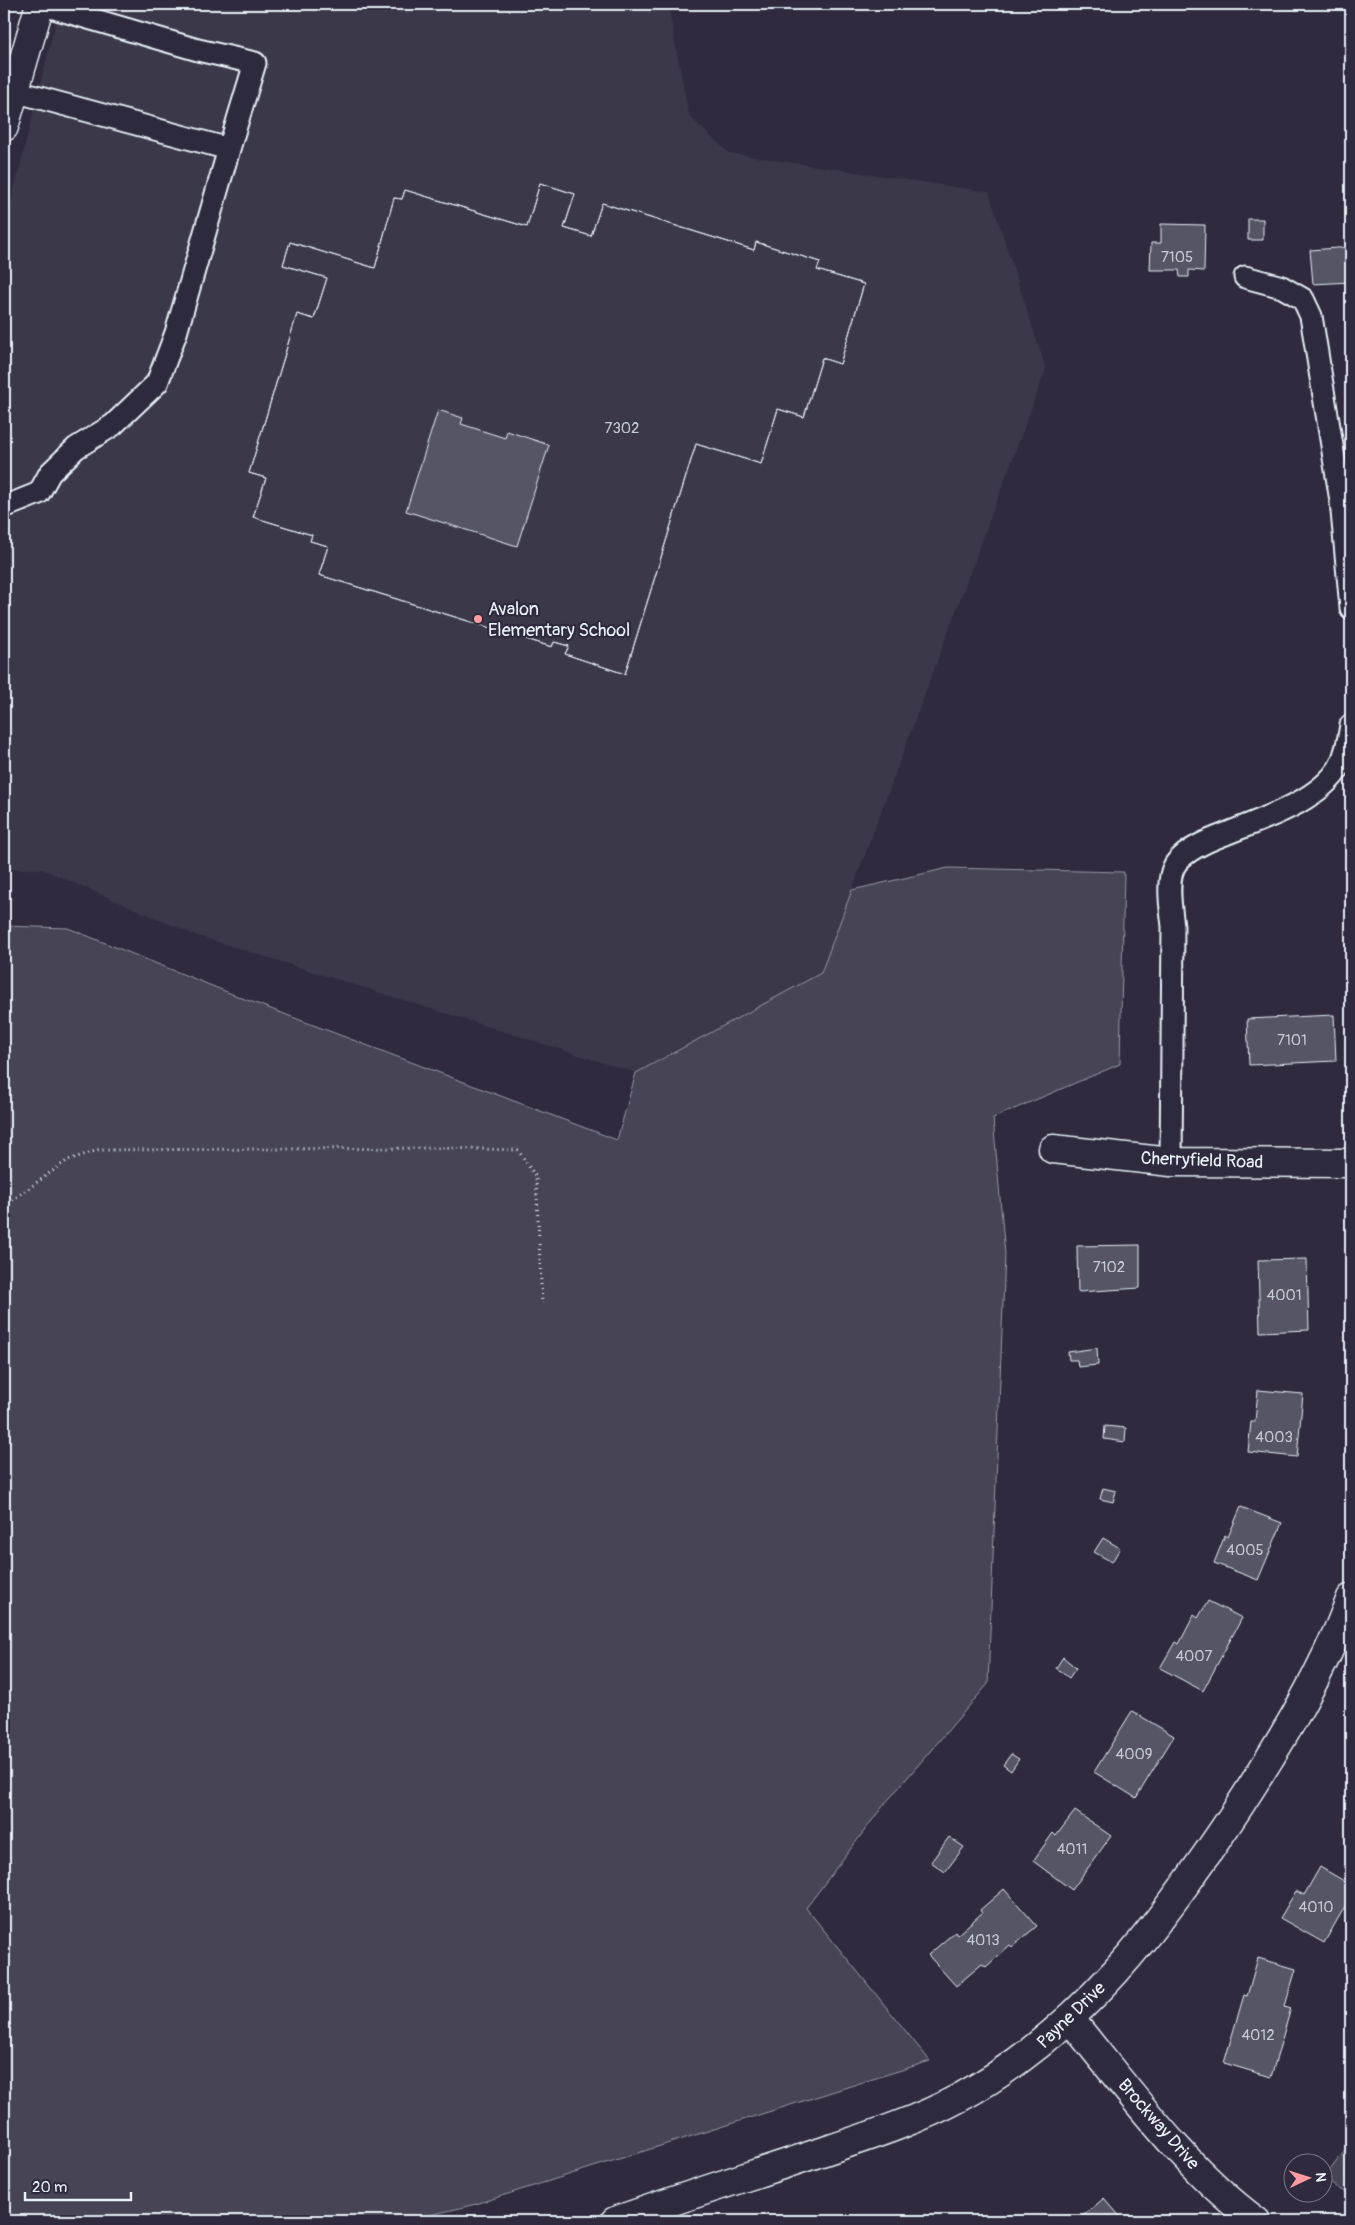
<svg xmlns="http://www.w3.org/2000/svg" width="1355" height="2225" font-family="Pangolin,sans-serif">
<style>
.built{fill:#3b3749}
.green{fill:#464455;stroke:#979aa6}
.building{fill:#575565;stroke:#e8f1f8;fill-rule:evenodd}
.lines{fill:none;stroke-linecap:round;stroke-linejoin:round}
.lane-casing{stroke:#e8f1f8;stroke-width:25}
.street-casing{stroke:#e8f1f8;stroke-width:31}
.path{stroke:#e8f1f8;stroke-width:3;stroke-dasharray:1 4;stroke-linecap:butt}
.lane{stroke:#2f2a3d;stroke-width:21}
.street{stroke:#2f2a3d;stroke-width:28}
.poi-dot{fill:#ff9aa2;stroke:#2f2a3d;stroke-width:2}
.labels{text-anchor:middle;stroke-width:4.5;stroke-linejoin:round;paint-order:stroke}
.number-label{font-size:15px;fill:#c4cad3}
.poi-label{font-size:18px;fill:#e8f1f8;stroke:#2f2a3d;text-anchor:start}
.street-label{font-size:18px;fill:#e8f1f8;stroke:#2f2a3d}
</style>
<rect width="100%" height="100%" fill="#2f2a3d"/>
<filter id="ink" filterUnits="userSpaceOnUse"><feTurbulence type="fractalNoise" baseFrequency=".02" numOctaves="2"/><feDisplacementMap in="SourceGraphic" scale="10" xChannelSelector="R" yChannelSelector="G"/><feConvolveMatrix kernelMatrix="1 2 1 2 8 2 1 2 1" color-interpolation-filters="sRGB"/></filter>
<g filter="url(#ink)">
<path class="built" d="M 60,4 L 668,4 L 689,116 L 729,153 L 989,192 L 1046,369 L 821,973 L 636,1073 L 195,935 L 42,869 L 4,869 L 4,231 Z"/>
<path class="green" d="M 948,868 L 1124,872 L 1120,1064 L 993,1118 L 1005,1254 L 988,1684 L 883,1806 L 806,1908 L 930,2061 L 473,2205 L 404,2221 L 4,2221 L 4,926 L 68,928 L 242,998 L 617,1140 L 636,1073 L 821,973 L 852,890 Z
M 1351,2143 L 1351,2196 L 1323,2179 Z"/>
<path class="building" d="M 540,183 L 575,194 L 564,228 L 591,236 L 602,203 L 754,250 L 756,242 L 820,262 L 817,270 L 864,284 L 840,364 L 822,358 L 804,417 L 778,409 L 761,464 L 696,444 L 625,674 L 565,654 L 569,646 L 554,642 L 552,647 L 319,575 L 328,546 L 310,541 L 312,535 L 253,517 L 266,478 L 249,473 L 297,314 L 314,319 L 327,278 L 283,265 L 290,242 L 375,268 L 394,198 L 402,199 L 405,190 L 527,227 ZM 438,410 L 463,418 L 461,424 L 505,438 L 507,431 L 549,445 L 517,546 L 406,511 Z
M 540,183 L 575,194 L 564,228 L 591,236 L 602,203 L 754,250 L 756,242 L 820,262 L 817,270 L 864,284 L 840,364 L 822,358 L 804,417 L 778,409 L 761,464 L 696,444 L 625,674 L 565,654 L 569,646 L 554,642 L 552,647 L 319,575 L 328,546 L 310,541 L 312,535 L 253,517 L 266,478 L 249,473 L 297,314 L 314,319 L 327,278 L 283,265 L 290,242 L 375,268 L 394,198 L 402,199 L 405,190 L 527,227 Z
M 1248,219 L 1263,219 L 1263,240 L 1248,240 Z
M 1161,224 L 1205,225 L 1204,271 L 1189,270 L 1189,277 L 1180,277 L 1179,270 L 1150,270 L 1151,243 L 1161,243 Z
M 1351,247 L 1351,282 L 1313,284 L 1310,250 Z
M 1334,1015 L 1336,1061 L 1249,1065 L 1247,1019 Z
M 1140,1245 L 1140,1288 L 1078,1292 L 1077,1246 Z
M 1307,1259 L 1309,1330 L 1260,1332 L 1258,1260 Z
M 1097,1348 L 1098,1365 L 1078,1367 L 1077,1360 L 1069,1360 L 1068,1352 Z
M 1258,1390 L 1303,1394 L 1297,1457 L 1248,1452 L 1251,1422 L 1255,1422 Z
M 1105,1426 L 1126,1428 L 1125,1442 L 1104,1439 Z
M 1103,1488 L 1116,1491 L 1113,1502 L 1100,1499 Z
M 1241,1507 L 1282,1523 L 1258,1580 L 1214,1563 L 1225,1535 L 1228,1537 Z
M 1103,1538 L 1120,1548 L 1112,1562 L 1094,1552 Z
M 1208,1601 L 1242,1618 L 1203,1691 L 1160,1668 L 1175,1642 L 1179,1644 L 1194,1615 L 1198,1618 Z
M 1063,1657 L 1076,1668 L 1069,1678 L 1056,1668 Z
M 1132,1711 L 1174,1736 L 1136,1798 L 1094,1772 Z
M 1011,1754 L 1019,1759 L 1011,1771 L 1003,1765 Z
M 1075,1811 L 1111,1836 L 1072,1890 L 1033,1861 L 1053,1833 L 1056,1836 Z
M 949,1837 L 964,1847 L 945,1872 L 931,1862 Z
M 1320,1867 L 1351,1885 L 1351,1896 L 1324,1943 L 1280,1918 L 1296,1891 L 1304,1895 Z
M 1004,1889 L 1037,1926 L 1012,1947 L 1010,1945 L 986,1967 L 982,1964 L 956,1986 L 928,1955 L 955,1932 L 957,1935 L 982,1913 L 980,1910 Z
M 1258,1958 L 1296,1969 L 1285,2006 L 1291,2008 L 1271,2077 L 1224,2063 L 1244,1995 L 1247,1996 Z
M 1104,2198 L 1124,2221 L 1077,2221 Z"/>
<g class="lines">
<g class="lane-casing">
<path id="lane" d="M 14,91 L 229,149 L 255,63 L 198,50 L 40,4
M 1245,277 L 1282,287 L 1303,299 L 1311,316 L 1341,501 L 1351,608
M 4,504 L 9,505 L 39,493 L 50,473 L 76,448 L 113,425 L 157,383 L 176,333 L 229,149
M 1171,1162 L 1173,926 C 1171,909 1165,876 1177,862 C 1188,849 1207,841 1223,835 C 1259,820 1319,802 1340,766 C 1346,754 1349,738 1351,725"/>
</g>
<g class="street-casing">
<path id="street" d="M 4,127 L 40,4
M 1053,1149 L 1171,1162 L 1351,1163
M 1070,2019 C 1128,2089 1183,2167 1256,2221
M 615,2221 C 680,2198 746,2177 812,2155 C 860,2139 915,2122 959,2098 C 1082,2031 1162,1923 1238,1808 C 1281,1742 1323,1673 1351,1598"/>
</g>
<path class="path" d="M 4,1206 L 68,1160 L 98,1150 L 441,1148 L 518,1150 L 536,1177 L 542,1304"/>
<use href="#lane" class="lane"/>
<use href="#street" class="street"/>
</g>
</g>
<circle class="poi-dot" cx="478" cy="619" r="5"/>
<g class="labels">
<g class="number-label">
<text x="1177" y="262">7105</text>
<text x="622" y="433">7302</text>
<text x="1292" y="1045">7101</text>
<text x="1109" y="1272">7102</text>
<text x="1284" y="1300">4001</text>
<text x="1274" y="1442">4003</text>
<text x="1245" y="1555">4005</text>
<text x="1194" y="1661">4007</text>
<text x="1134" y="1759">4009</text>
<text x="1072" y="1854">4011</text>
<text x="1316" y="1912">4010</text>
<text x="983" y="1945">4013</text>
<text x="1258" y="2040">4012</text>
</g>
<g class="poi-label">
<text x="488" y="615">Avalon<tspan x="488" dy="21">Elementary School</tspan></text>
</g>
<g class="street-label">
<text transform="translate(1202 1160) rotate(2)" y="6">Cherryfield Road</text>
<text transform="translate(1071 2015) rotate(-44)" y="6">Payne Drive</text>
<text transform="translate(1159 2124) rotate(49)" y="6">Brockway Drive</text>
</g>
</g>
<rect width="1355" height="2225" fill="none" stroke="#2f2a3d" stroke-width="20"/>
<rect x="10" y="10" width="1335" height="2205" fill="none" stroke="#e8f1f8" stroke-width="2" filter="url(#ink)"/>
<g transform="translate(1308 2178) rotate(86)"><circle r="24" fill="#2f2a3d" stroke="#797a88"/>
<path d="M0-4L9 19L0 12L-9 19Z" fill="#ff9aa2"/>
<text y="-8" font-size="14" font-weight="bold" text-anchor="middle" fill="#e8f1f8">N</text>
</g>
<path d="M25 2192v8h106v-8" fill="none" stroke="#e8f1f8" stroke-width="2.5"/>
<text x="32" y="2192" font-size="15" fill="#e8f1f8" stroke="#2f2a3d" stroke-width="4" paint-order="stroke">20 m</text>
</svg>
